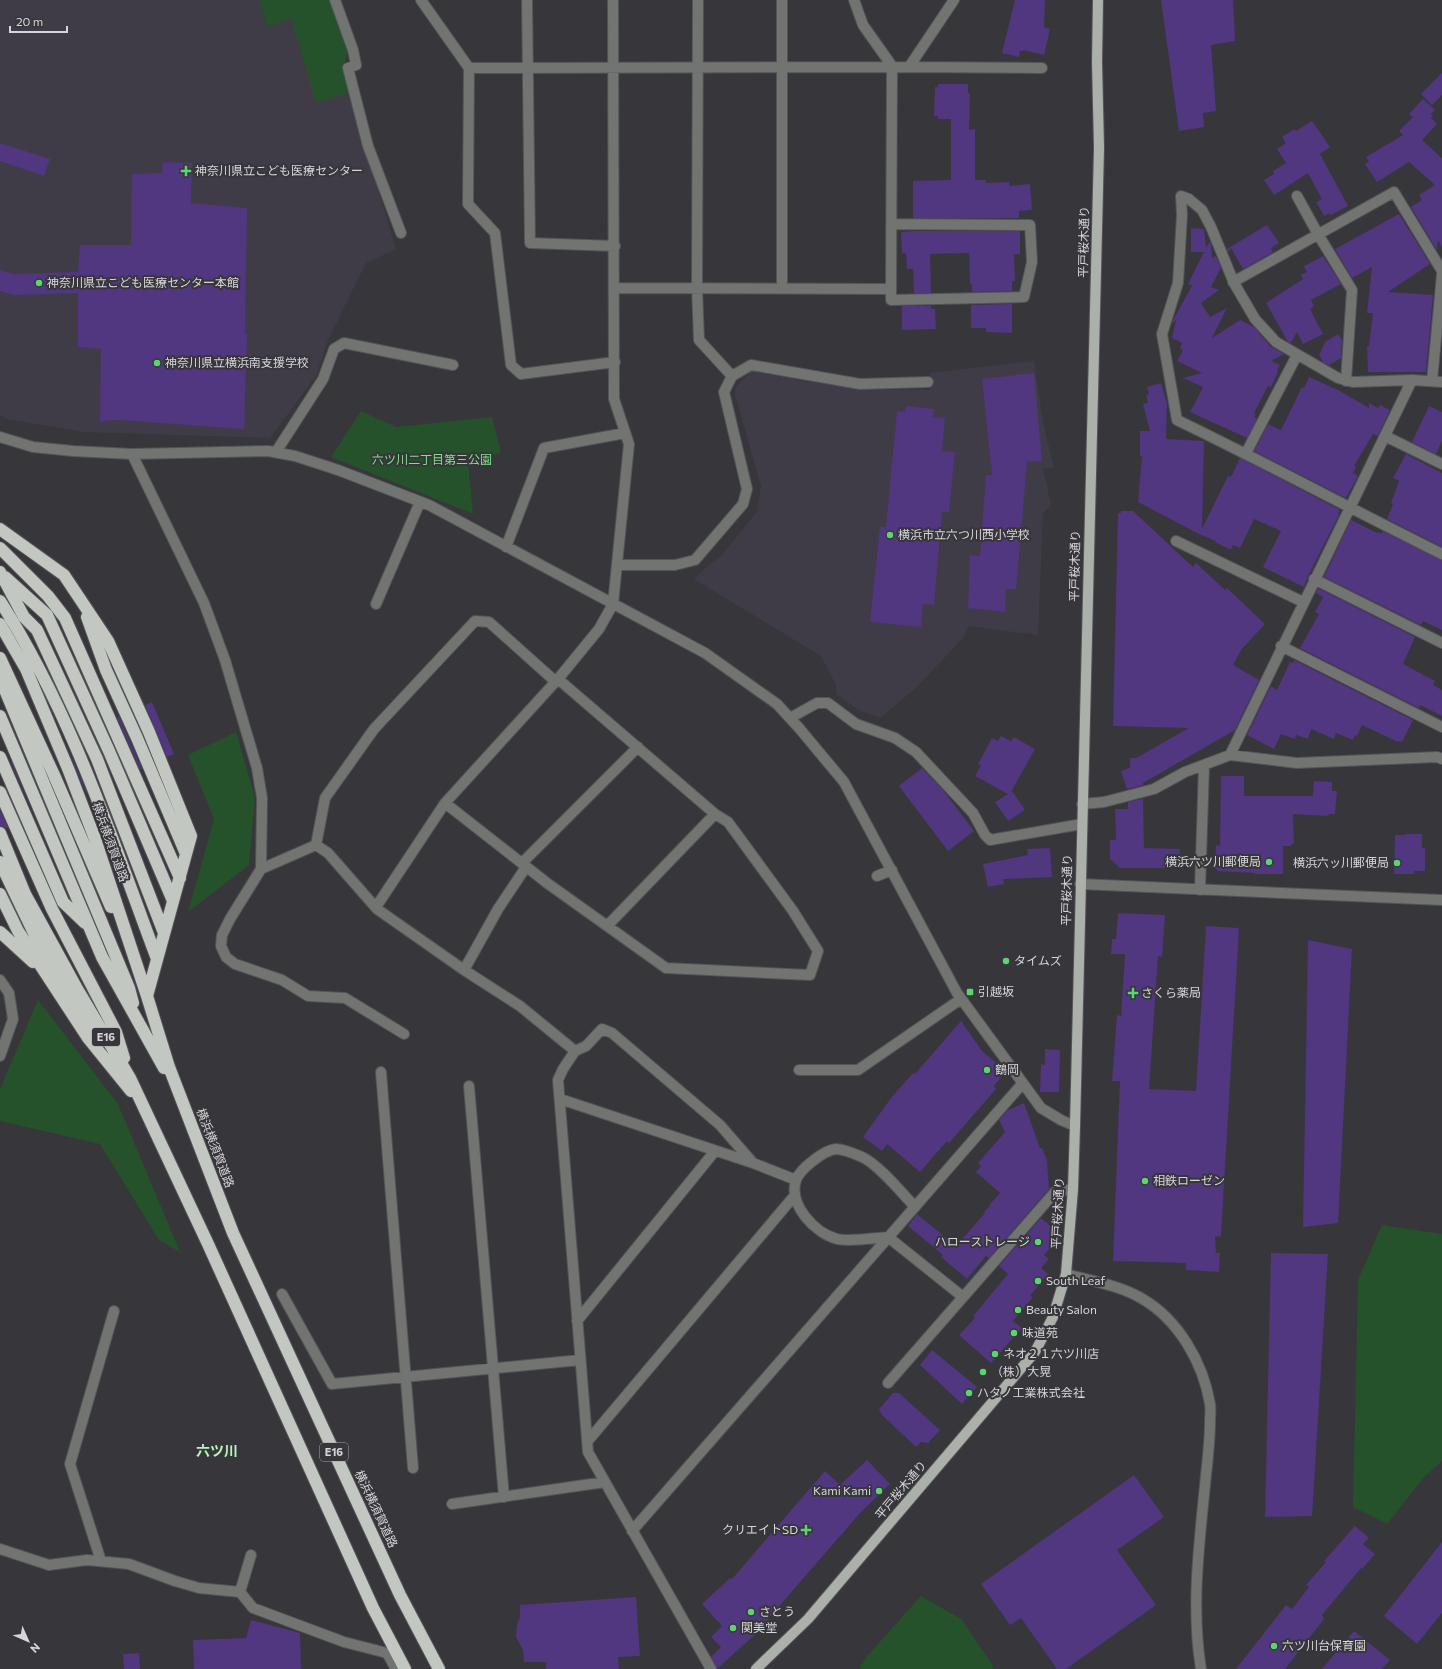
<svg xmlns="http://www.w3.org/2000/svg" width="1442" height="1669" font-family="Commissioner,'Noto Sans JP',sans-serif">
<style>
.built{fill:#3f3c47}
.green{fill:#25522b}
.building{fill:#513680}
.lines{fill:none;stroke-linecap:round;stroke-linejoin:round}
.minor-casing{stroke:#545357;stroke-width:12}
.major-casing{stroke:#545357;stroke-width:12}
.highway-casing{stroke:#545357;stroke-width:14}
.minor{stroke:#717471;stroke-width:10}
.major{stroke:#abb0ab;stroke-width:10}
.highway{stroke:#c2c7c2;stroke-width:12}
.poi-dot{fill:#5bd56e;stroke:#37363b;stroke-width:1.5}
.labels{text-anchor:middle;stroke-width:4;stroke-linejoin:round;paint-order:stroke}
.shield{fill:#37363b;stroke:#a6a5aa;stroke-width:1}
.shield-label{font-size:11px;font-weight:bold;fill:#d6d5d9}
.poi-label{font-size:12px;fill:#d6d5d9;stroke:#37363b;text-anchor:start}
.street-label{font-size:12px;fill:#d6d5d9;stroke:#37363b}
.park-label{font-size:12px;fill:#7fe08a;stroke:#37363b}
.quarter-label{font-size:14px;font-weight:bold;fill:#b6f4ba;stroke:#37363b}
</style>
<rect width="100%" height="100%" fill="#37363b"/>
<path class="built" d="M 0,0 L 330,0 L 347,51 L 344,66 L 349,93 L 396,249 L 366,263 L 328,340 L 316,376 L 270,438 L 84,432 L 6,419 L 0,415 Z
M 1034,361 L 1043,422 L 1054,468 L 1043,468 L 1051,505 L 1043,513 L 1038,635 L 969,626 L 963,638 L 917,687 L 880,718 L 860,711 L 836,694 L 836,685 L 821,656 L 694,579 L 712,562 L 720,557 L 757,512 L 761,486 L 735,395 L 735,388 L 751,371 L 805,381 L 861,389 L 930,390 L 929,373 Z"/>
<path class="green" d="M 259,0 L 330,0 L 347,51 L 344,66 L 349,93 L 316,103 L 291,18 L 267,27 Z
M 361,411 L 396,427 L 492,417 L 501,453 L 468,462 L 473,514 L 331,457 Z
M 236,732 L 255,798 L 249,865 L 188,912 L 214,819 L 188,755 Z
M 38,1000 L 118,1104 L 180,1252 L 159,1240 L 100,1144 L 0,1121 L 0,1089 Z
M 1382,1225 L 1442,1234 L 1442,1461 L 1424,1477 L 1387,1524 L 1353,1507 L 1358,1280 Z
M 921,1596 L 961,1619 L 992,1664 L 993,1669 L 859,1669 L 868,1655 Z"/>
<path class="building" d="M 1015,0 L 1045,0 L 1044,27 L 1050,29 L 1044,55 L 1023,50 L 1023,51 L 1020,51 L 1019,57 L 1002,53 Z
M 1161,0 L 1233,0 L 1235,41 L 1211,45 L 1216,111 L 1203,113 L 1204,127 L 1179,131 Z
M 1442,73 L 1442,95 L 1432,105 L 1421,94 Z
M 938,84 L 968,84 L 968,93 L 970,93 L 969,130 L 975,129 L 975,180 L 986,180 L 986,183 L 1009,182 L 1009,186 L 1030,184 L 1032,210 L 1019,211 L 1019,218 L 913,218 L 913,181 L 951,180 L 951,119 L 938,119 L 938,116 L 934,116 L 935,87 L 938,87 Z
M 1423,99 L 1435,110 L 1431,114 L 1433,116 L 1431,118 L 1437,124 L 1422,140 L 1442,158 L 1442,247 L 1438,240 L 1437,250 L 1411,207 L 1422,200 L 1419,195 L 1435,185 L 1409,162 L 1377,182 L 1365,164 L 1369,162 L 1366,157 L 1403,135 L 1399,131 L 1413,117 L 1409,114 Z
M 1312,121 L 1330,147 L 1320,154 L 1348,206 L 1331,215 L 1330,213 L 1324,216 L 1316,202 L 1322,199 L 1308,173 L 1274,195 L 1264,180 L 1274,174 L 1273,171 L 1286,163 L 1277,149 L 1286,143 L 1282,137 L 1294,129 L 1296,131 Z
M 0,143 L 50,159 L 44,176 L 0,161 Z
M 163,162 L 192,163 L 191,203 L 247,208 L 245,334 L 247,334 L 244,429 L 119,420 L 100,421 L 101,349 L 78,347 L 78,293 L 14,295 L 0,291 L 0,270 L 12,274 L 78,272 L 80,245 L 131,245 L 132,174 L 162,173 Z
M 1399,214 L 1430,264 L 1388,292 L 1433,295 L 1426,372 L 1368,372 L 1367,346 L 1369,346 L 1373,313 L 1367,313 L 1372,267 L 1352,278 L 1335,249 Z
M 1267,225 L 1279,243 L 1271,248 L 1273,252 L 1243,269 L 1231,248 L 1228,252 L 1227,249 Z
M 1191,228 L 1204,229 L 1206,248 L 1210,241 L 1211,245 L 1212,258 L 1216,256 L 1221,268 L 1211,287 L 1219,290 L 1201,303 L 1210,317 L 1227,308 L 1212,338 L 1240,320 L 1254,327 L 1271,347 L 1284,354 L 1271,361 L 1280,365 L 1277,371 L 1278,372 L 1271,387 L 1268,386 L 1254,413 L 1256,414 L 1254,417 L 1257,419 L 1247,438 L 1190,412 L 1203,387 L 1183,378 L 1202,373 L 1177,361 L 1183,350 L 1180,348 L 1182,343 L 1172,338 L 1176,320 L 1172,324 L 1173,320 L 1192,286 L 1188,284 L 1204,252 L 1191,252 Z
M 913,231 L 1020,231 L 1020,254 L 1014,254 L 1015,281 L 1012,281 L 1012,291 L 972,292 L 972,284 L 970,284 L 969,253 L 930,254 L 931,293 L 914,293 L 913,269 L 907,269 L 906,253 L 902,253 L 901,232 Z
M 1323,256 L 1341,284 L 1311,300 L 1314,306 L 1310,309 L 1323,334 L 1303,344 L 1297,332 L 1291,343 L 1288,342 L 1266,303 L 1303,279 L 1301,275 L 1307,272 L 1304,266 Z
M 1012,304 L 1012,333 L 986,332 L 986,328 L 971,328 L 971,305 Z
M 902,306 L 931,306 L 931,309 L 935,309 L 936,329 L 902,330 Z
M 1338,334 L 1342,340 L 1341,358 L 1329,365 L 1323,362 L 1319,355 L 1325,342 Z
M 1034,373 L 1042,461 L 1027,462 L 1016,589 L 1006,589 L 1005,612 L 968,608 L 970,555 L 980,556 L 986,475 L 992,475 L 982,379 Z
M 1309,377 L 1338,390 L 1369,408 L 1369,403 L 1378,408 L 1380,405 L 1390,410 L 1378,436 L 1373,434 L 1354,466 L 1356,467 L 1353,473 L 1358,476 L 1346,498 L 1254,451 L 1268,424 L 1281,430 L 1302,387 L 1304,388 Z
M 1161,383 L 1167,404 L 1166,439 L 1204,441 L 1202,529 L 1228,476 L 1231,477 L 1240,458 L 1340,510 L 1338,514 L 1339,515 L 1308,576 L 1304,587 L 1263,567 L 1281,531 L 1254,519 L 1240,548 L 1233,545 L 1231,550 L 1215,542 L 1216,541 L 1199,534 L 1138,502 L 1142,456 L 1140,456 L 1140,431 L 1150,431 L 1143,404 L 1148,403 L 1146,395 L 1149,394 L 1147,387 Z
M 906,406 L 934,409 L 933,417 L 945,418 L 942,451 L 955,452 L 949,512 L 942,512 L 934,605 L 923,604 L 921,627 L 870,622 L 880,527 L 886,527 L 897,411 L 905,412 Z
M 1429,406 L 1442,412 L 1442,441 L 1436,454 L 1412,442 Z
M 1406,454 L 1442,473 L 1442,547 L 1387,519 L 1393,504 L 1391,503 L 1399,481 L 1393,478 Z
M 1121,511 L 1133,511 L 1193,567 L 1196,563 L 1225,590 L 1227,588 L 1265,624 L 1241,650 L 1233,665 L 1259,680 L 1235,730 L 1143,783 L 1143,785 L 1127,789 L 1121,771 L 1130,768 L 1130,758 L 1136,758 L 1189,728 L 1113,726 L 1118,513 L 1121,513 Z
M 1351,520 L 1377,533 L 1378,532 L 1381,534 L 1382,531 L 1442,560 L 1442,630 L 1423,621 L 1421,625 L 1324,577 Z
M 1318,588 L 1415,637 L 1403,664 L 1435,681 L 1433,685 L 1442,690 L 1442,716 L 1420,705 L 1419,708 L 1300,648 L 1319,614 L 1315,612 L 1323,597 L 1316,593 Z
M 1294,660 L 1413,720 L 1402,742 L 1399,741 L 1398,742 L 1362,725 L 1357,736 L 1355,735 L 1353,740 L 1336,733 L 1334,739 L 1311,729 L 1308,739 L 1296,735 L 1295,739 L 1281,734 L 1274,749 L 1247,735 L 1271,686 L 1277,690 L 1290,662 L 1293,663 Z
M 152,702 L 174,754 L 167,757 L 145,705 Z
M 117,717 L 119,717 L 142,769 L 140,769 Z
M 1001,736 L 1011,741 L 1014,737 L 1035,749 L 1011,792 L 1012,791 L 1025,810 L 1008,821 L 995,802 L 1008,794 L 975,776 L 981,765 L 978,764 L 992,738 L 998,741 Z
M 64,740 L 81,778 L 87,793 L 86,793 Z
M 11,763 L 12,763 L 34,816 Z
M 922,768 L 943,790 L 974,831 L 948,851 L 899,786 Z
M 1221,776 L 1244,776 L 1244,796 L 1313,796 L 1314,781 L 1332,782 L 1332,791 L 1337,791 L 1335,814 L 1329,814 L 1328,816 L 1293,814 L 1294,844 L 1291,844 L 1291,846 L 1283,846 L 1283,874 L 1255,874 L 1255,873 L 1217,871 L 1218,869 L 1215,869 L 1216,845 L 1220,846 Z
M 1143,799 L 1144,848 L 1180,849 L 1179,868 L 1120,868 L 1110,859 L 1110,840 L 1116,840 L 1115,809 L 1128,809 L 1128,802 Z
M 0,810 L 8,828 L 6,828 L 0,826 Z
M 1406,834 L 1422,834 L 1422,848 L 1425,848 L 1425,871 L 1414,871 L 1414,874 L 1394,874 L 1395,835 L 1406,835 Z
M 1050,848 L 1052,877 L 1003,879 L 1004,884 L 988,887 L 983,864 L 1028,855 L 1027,849 Z
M 1118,913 L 1165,915 L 1162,957 L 1158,956 L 1149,1089 L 1196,1091 L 1206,926 L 1239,928 L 1221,1236 L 1215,1237 L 1216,1253 L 1220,1253 L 1219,1272 L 1186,1270 L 1186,1263 L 1113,1261 L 1120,1081 L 1112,1081 L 1117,1015 L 1121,1016 L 1125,954 L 1111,954 L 1112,939 L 1116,939 Z
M 1308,940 L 1352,949 L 1338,1223 L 1303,1227 Z
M 961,1021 L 982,1051 L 999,1065 L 996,1067 L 1004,1074 L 994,1086 L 996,1089 L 949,1143 L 947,1141 L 920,1172 L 887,1144 L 882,1151 L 863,1137 L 891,1098 L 913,1073 L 915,1074 Z
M 1045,1049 L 1060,1050 L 1059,1092 L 1040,1092 L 1041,1064 L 1045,1065 Z
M 1024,1103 L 1040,1148 L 1042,1148 L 1047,1160 L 1049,1189 L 989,1258 L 986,1256 L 967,1279 L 941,1257 L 943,1255 L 908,1226 L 917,1214 L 956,1246 L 985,1213 L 984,1212 L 990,1206 L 989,1205 L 1000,1193 L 976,1172 L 981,1166 L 978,1163 L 1005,1132 L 999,1120 L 1008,1110 Z
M 1041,1218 L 1054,1229 L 1049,1235 L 1053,1239 L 1049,1245 L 1051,1247 L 1044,1255 L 1049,1259 L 1041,1268 L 1048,1274 L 1030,1296 L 1033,1297 L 1013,1321 L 1022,1328 L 991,1363 L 959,1335 L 975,1318 L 973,1316 L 1008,1274 L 999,1266 Z
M 1271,1253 L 1328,1254 L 1312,1516 L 1265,1517 Z
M 932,1350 L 977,1387 L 962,1404 L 920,1365 Z
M 893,1393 L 899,1393 L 940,1430 L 928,1443 L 921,1442 L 916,1447 L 882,1415 L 879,1409 Z
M 867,1460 L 890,1484 L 860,1513 L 768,1619 L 770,1621 L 717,1669 L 711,1657 L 721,1647 L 711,1637 L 722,1626 L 702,1604 L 730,1578 L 732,1579 L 825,1471 L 840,1485 Z
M 1134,1475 L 1164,1517 L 1117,1550 L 1156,1605 L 1066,1669 L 1057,1669 L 1021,1618 L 1010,1625 L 981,1584 Z
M 1355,1526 L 1369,1538 L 1363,1544 L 1375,1554 L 1362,1569 L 1361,1568 L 1322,1615 L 1324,1619 L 1285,1669 L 1236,1669 L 1286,1605 L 1292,1609 L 1309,1587 L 1306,1585 L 1326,1562 L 1324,1561 Z
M 1442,1542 L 1442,1613 L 1417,1644 L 1384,1616 Z
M 636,1597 L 640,1656 L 618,1657 L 619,1669 L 546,1669 L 546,1662 L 524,1662 L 523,1650 L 516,1637 L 517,1625 L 520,1617 L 520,1605 Z
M 251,1620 L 300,1633 L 301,1669 L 194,1669 L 193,1640 L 246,1638 Z
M 1354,1631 L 1390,1660 L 1382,1669 L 1322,1669 Z
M 139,1653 L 140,1669 L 124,1669 L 123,1654 Z"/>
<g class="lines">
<g class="minor-casing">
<path id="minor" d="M 335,0 L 353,50 L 356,65 L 348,68 L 368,146 L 401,233
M 421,0 L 469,68 L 468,204 L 495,233 L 511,365 L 521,374 L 615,362
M 527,0 L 530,243 L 615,246
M 698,0 L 697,288 L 699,340 L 732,376
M 854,0 L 863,25 L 892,66 L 891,289 L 891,300 L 1024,297 L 1032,262 L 1030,225 L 891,224
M 909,67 L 1042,68
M 469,68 L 909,67 L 954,0
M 1297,196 L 1319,236 L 1352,290 L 1346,381
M 1233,282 L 1394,192 L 1442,271
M 615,288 L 891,289
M 782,289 L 782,0
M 1432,381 L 1442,274
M 1442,382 L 1412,380 L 1353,382 L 1338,378 L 1276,342 L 1255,319 L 1234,283 L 1211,227 L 1202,210 L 1189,199 L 1181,196 L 1182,215 L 1178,283 L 1162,334 L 1177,420 C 1266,463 1353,510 1442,554
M 1385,436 L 1442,464
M 0,437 L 33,447 L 73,451 L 132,454 L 268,451 L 295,456 L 338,470 L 429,505 L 705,653 L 777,704 L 799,728 L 844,782 L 957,993 L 1041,1108 L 1061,1120 L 1075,1126
M 276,452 L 323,379 L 334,349 L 344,343 L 453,365
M 1246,453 L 1297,355
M 132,454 L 204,603 L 225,660 L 257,768 L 262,798 L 261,869 L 230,919 L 222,935 L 221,946 L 226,957 L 235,964 L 282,980 L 308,996 L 345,998 L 404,1034
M 1176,541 L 1303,602
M 506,547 L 544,448 L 625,433
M 617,565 L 675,565 L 695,560 L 743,504 L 747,489 L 724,392 L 732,376 L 751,365 L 860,384 L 928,382
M 1314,579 L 1442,643
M 376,604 L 420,502
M 1281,646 L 1442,727
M 790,718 L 817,703 L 828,703 L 856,724 L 895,738 L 916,752 L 973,813 L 985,835 L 990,840 L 1082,824
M 1230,755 L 1412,380
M 445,803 L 547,883 L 666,968 L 810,975 L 818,951 L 793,911 L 728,822 L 715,814 L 558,679
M 1082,804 L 1104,802 L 1154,789 L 1185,772 L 1230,755 L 1297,763 L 1437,757 L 1442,759
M 316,845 L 325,798 L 374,729 L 475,621 L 489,622 L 556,682
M 522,863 L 638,747
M 261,869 L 316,845 L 328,853 L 377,909 L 464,970 L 520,1006 L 575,1051 L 563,1069 L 558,1080 L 588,1452 L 711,1669
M 877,876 L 892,870
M 1080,884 L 1442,900
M 1200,890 L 1204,765
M 376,907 L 445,803 L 558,679 L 599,629 L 613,604 L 629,444 L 614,399 L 613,0
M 608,925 L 715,814
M 464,970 L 498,909 L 526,867
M 0,980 L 9,993 L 13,1019 L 0,1056
M 575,1051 L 586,1046 L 602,1029 L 612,1033 L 720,1125 L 753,1163
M 799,1070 L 858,1070 L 961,999
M 381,1072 L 413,1468
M 469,1086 L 504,1497
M 560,1099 L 753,1163 L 796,1180
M 915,1207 C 902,1193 878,1164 862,1157 C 855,1154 844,1149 836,1149 C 824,1150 800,1169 796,1180 C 788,1205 815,1233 837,1239 C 848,1242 875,1238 888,1237 L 963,1297
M 1066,1274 C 1091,1281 1119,1285 1141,1298 C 1178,1319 1203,1362 1210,1404 C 1211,1409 1210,1416 1210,1422 C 1210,1443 1207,1464 1205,1485 C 1199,1546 1191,1608 1201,1669
M 282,1294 L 332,1384 L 580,1360
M 577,1321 L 715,1151
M 888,1383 L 1055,1192 L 1073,1189
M 587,1442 L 795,1195
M 452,1504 L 605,1482
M 632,1531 L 1023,1083
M 0,1549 L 49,1565 L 87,1560 L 129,1564 L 175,1581 L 199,1588 L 240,1592 L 253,1608 L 344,1642 L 387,1653 L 396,1669
M 101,1561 L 70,1464 L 114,1311
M 240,1592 L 251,1555"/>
</g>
<g class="major-casing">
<path id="major" d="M 756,1669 L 808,1619 L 1035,1352 L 1053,1317 L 1066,1274 L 1073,1189 L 1075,1126 L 1099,148 L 1097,62 L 1098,0"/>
</g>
<g class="highway-casing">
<path id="highway" d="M 0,529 L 64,575 L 108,641 L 149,732 L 191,836 L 147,996
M 0,548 L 48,596 L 65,618 L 180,878
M 0,572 L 24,617 L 37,630 L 97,759 L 164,933
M 5,577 L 47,615 L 109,751 L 173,901
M 0,601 C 71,712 111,836 157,959
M 87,617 L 106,670 L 137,738 L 186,854
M 0,624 L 26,669 L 69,771 L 95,839 L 147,996 L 169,1067 L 233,1233 L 400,1595 L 439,1669
M 0,658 L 54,775 L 111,907
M 0,678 L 129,988 L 133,1003
M 0,716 L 102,957 L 164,1068
M 0,757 L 63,902 L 85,923
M 0,792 L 52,909 L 116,1032 L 124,1058
M 0,833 L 25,894 L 76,987 L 130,1078 L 208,1244 L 373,1608 L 405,1669
M 0,862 L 42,950 L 96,1036
M 0,894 L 18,931 L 88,1038 L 131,1091
M 0,932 L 33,962"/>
</g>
<use href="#minor" class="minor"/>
<use href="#major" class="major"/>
<use href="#highway" class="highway"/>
</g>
<g class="poi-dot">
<path d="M184 165h4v4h4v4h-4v4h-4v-4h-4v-4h4z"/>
<circle cx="39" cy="283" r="4"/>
<circle cx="157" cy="363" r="4"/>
<circle cx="890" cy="535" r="4"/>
<circle cx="1269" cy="862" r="4"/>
<circle cx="1397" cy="863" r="4"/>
<circle cx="1006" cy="961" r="4"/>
<rect x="966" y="988" width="8" height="8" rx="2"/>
<path d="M1131 987h4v4h4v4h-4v4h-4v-4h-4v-4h4z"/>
<circle cx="987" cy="1070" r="4"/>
<circle cx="1145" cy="1181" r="4"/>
<circle cx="1038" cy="1242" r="4"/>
<circle cx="1038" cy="1281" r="4"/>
<circle cx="1018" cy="1310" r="4"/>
<circle cx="1014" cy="1333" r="4"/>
<circle cx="995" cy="1354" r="4"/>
<circle cx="983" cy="1372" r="4"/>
<circle cx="969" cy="1393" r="4"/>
<circle cx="879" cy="1491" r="4"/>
<path d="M804 1524h4v4h4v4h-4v4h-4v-4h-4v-4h4z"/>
<circle cx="751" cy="1612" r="4"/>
<circle cx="733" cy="1628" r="4"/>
<circle cx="1274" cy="1646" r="4"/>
</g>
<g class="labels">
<g class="shield">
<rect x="92" y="1028" width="28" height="18" rx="3"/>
<rect x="320" y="1443" width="28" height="18" rx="3"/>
</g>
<g class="shield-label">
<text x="106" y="1041">E16</text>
<text x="334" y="1456">E16</text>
</g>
<g class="poi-label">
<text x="195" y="175">神奈川県立こども医療センター</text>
<text x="47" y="287">神奈川県立こども医療センター本館</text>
<text x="165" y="367">神奈川県立横浜南支援学校</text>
<text x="898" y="539">横浜市立六つ川西小学校</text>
<text x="1261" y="866" text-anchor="end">横浜六ツ川郵便局</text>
<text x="1389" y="867" text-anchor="end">横浜六ッ川郵便局</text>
<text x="1014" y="965">タイムズ</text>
<text x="978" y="996">引越坂</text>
<text x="1141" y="997">さくら薬局</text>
<text x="995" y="1074">鶴岡</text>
<text x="1153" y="1185">相鉄ローゼン</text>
<text x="1030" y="1246" text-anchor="end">ハローストレージ</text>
<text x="1046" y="1285">South Leaf</text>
<text x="1026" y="1314">Beauty Salon</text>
<text x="1022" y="1337">味道苑</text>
<text x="1003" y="1358">ネオ２１六ツ川店</text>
<text x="991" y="1376">（株）大晃</text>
<text x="977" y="1397">ハタノ工業株式会社</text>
<text x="871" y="1495" text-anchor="end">Kami Kami</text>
<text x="798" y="1534" text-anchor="end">クリエイトSD</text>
<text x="759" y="1616">さとう</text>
<text x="741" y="1632">関美堂</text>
<text x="1282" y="1650">六ツ川台保育園</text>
</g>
<g class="street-label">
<text transform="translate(1084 242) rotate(-89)" y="4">平戸桜木通り</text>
<text transform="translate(1075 566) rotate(-89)" y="4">平戸桜木通り</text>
<text transform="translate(110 842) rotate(70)" y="4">横浜横須賀道路</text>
<text transform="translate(1067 890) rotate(-89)" y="4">平戸桜木通り</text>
<text transform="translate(215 1148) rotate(69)" y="4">横浜横須賀道路</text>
<text transform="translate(1058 1213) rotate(-87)" y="4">平戸桜木通り</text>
<text transform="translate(901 1490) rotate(-50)" y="4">平戸桜木通り</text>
<text transform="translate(376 1509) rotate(65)" y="4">横浜横須賀道路</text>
</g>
<g class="park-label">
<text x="432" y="464">六ツ川二丁目第三公園</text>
</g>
<g class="quarter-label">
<text x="217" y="1456">六ツ川</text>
</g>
</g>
<g transform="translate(28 1641) rotate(135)" stroke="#37363b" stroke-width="3" paint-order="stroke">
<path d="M0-3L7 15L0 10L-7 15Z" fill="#d6d5d9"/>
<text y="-6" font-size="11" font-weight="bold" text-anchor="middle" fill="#d6d5d9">N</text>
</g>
<path d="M10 26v6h57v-6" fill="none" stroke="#d6d5d9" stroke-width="2"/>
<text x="16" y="26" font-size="12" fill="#d6d5d9" stroke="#37363b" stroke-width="3" paint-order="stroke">20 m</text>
</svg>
